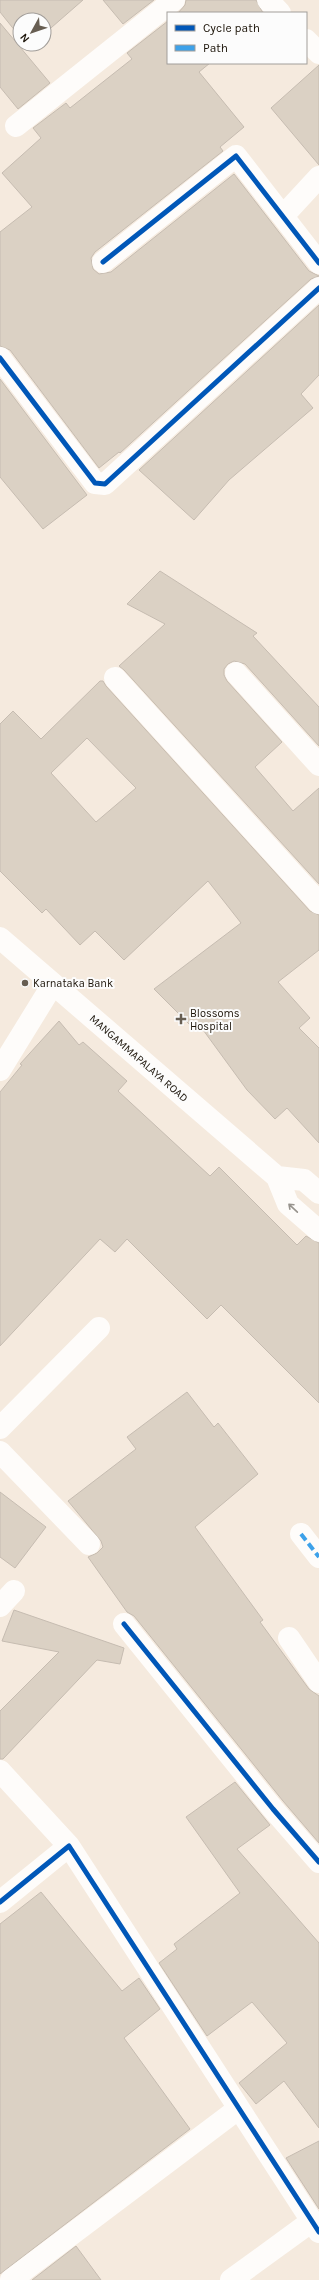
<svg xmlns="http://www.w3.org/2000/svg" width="319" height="2280" font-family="Karla,sans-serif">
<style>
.building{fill:#dbd1c4;stroke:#c6bcb1;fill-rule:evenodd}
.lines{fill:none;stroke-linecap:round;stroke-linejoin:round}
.minor{stroke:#fefcfa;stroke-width:22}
.major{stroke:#fefcfa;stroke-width:22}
.quiet{stroke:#3da1e9;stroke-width:4;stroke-dasharray:8 4;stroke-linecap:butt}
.cycleway-casing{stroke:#fcfcfc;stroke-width:8}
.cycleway{stroke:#0057b8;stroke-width:5}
.oneway{stroke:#97938d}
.poi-dot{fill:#675e52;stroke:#fcfcfc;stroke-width:1.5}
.labels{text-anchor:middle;stroke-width:4;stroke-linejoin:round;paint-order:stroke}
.poi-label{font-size:11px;fill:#1a1207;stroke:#fcfcfc;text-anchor:start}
.street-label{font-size:11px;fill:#1a1207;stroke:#fcfcfc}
</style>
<rect width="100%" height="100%" fill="#f5eade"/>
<path class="building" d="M 0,0 L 83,0 L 44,34 L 44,20 L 20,20 L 20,37 L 0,12 Z
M 103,0 L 154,0 L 123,24 Z
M 186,0 L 256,0 L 263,13 L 178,13 L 185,5 Z
M 168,21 L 168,63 L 210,63 L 199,72 L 244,127 L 220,147 L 223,151 L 95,252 L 91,258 L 93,269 L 99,274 L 111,272 L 234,174 L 309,271 L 319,276 L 311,279 L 120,453 L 119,452 L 99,468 L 10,350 L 0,346 L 0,232 L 32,207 L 2,173 L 41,138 L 33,128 L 66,103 L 70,108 L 132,59 L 127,53 Z
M 0,23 L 50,83 L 18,109 L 0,87 Z
M 319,65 L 319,165 L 271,108 Z
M 319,305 L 319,375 L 301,394 L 313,408 L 229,480 L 194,520 L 139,470 Z
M 0,379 L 87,495 L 43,529 L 0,477 Z
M 160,571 L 257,633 L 253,636 L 319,707 L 319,746 L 245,664 L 234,661 L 228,664 L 224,669 L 224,675 L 227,681 L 282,742 L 255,767 L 293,811 L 319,788 L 319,884 L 124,670 L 119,666 L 165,624 L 127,604 Z
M 100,681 L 103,681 L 106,686 L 310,911 L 319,915 L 319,950 L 278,982 L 310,1018 L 299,1028 L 319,1048 L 319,1143 L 287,1108 L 275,1119 L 247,1090 L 198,1023 L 193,1028 L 154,989 L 241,923 L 208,881 L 124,960 L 95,931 L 80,945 L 46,909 L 42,913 L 0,871 L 0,724 L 13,711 L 41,739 ZM 87,738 L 136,788 L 96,822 L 51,773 Z
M 59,1021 L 79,1045 L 83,1042 L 127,1081 L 118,1091 L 210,1176 L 219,1167 L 297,1245 L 306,1236 L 319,1243 L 319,1403 L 221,1305 L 207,1319 L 127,1239 L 115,1252 L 100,1239 L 0,1346 L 0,1092 L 22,1065 L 20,1064 Z
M 187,1392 L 214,1427 L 218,1423 L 258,1474 L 195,1527 L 263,1620 L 260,1622 L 309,1689 L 319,1696 L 319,1843 L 283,1801 L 134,1616 L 127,1612 L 88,1557 L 97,1553 L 103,1547 L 101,1541 L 68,1501 L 136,1449 L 127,1437 Z
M 0,1492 L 46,1527 L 15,1568 L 0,1557 Z
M 14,1610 L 124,1648 L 120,1664 L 97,1660 L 3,1759 L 0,1759 L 0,1711 L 59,1652 L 2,1641 Z
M 235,1782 L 270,1825 L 237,1849 L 319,1943 L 319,2128 L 284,2081 L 256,2104 L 239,2083 L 287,2043 L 252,2002 L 207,2036 L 159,1963 L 177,1949 L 174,1944 L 240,1893 L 186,1817 Z
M 41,1892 L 122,1991 L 139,1978 L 160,2009 L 124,2038 L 190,2129 L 0,2274 L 0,1924 Z
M 319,2141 L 319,2209 L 286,2158 Z
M 76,2246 L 101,2280 L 32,2280 Z"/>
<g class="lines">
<path class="minor" d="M 268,0 L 280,13
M 306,40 L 319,53
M 16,126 L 174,0
M 283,216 L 319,177
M 103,262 L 236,156 L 319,263
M 0,358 L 95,483 L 105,484 L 319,288
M 236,673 L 319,765
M 115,678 L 319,903
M 0,1070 L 53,984
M 0,1428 L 99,1328
M 0,1452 L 89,1544
M 301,1534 L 319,1557
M 0,1606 L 14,1591
M 124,1624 L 273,1809 L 319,1862
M 289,1638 L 319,1682
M 0,1771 L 69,1846
M 0,1902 L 69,1846 L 319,2232
M 11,2280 L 238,2109
M 231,2280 L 312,2221"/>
<path class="major" d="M 0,938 L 277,1177 L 288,1204 L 319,1231
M 277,1177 L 304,1180 L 319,1193"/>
<path class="quiet" d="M 301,1534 L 319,1557"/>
<g class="cycleway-casing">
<path id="cycleway" d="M 103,262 L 236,156 L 319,263
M 0,358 L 95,483 L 105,484 L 319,288
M 124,1624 L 273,1809 L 319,1862
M 0,1902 L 69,1846 L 319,2232"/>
</g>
<use href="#cycleway" class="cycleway"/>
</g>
<defs><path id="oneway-shaft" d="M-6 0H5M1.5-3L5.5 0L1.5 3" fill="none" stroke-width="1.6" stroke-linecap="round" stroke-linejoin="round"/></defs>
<use class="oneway" href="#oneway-shaft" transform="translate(293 1208) rotate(-137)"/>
<g class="poi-dot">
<circle cx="25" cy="983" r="4"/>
<path d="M179 1013h4v4h4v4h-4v4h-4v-4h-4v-4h4z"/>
</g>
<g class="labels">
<g class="poi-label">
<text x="33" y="987">Karnataka Bank</text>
<text x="190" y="1017">Blossoms<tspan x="190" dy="13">Hospital</tspan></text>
</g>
<g class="street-label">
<text transform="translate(139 1058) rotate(41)" y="4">MANGAMMAPALAYA ROAD</text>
</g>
</g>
<rect x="167" y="12" width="140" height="52" fill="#fcfcfc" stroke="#a29e9a"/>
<rect x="175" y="25" width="20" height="6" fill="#0057b8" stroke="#a29e9a"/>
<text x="203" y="32" font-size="12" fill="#1a1207">Cycle path</text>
<rect x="175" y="45" width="20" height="6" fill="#3da1e9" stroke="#a29e9a"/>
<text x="203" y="52" font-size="12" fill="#1a1207">Path</text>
<g transform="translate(32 32) rotate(230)"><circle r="19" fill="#fcfcfc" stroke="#a29e9a"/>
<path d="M0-3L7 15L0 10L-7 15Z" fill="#675e52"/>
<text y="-6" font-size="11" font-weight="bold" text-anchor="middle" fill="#1a1207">N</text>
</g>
</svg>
